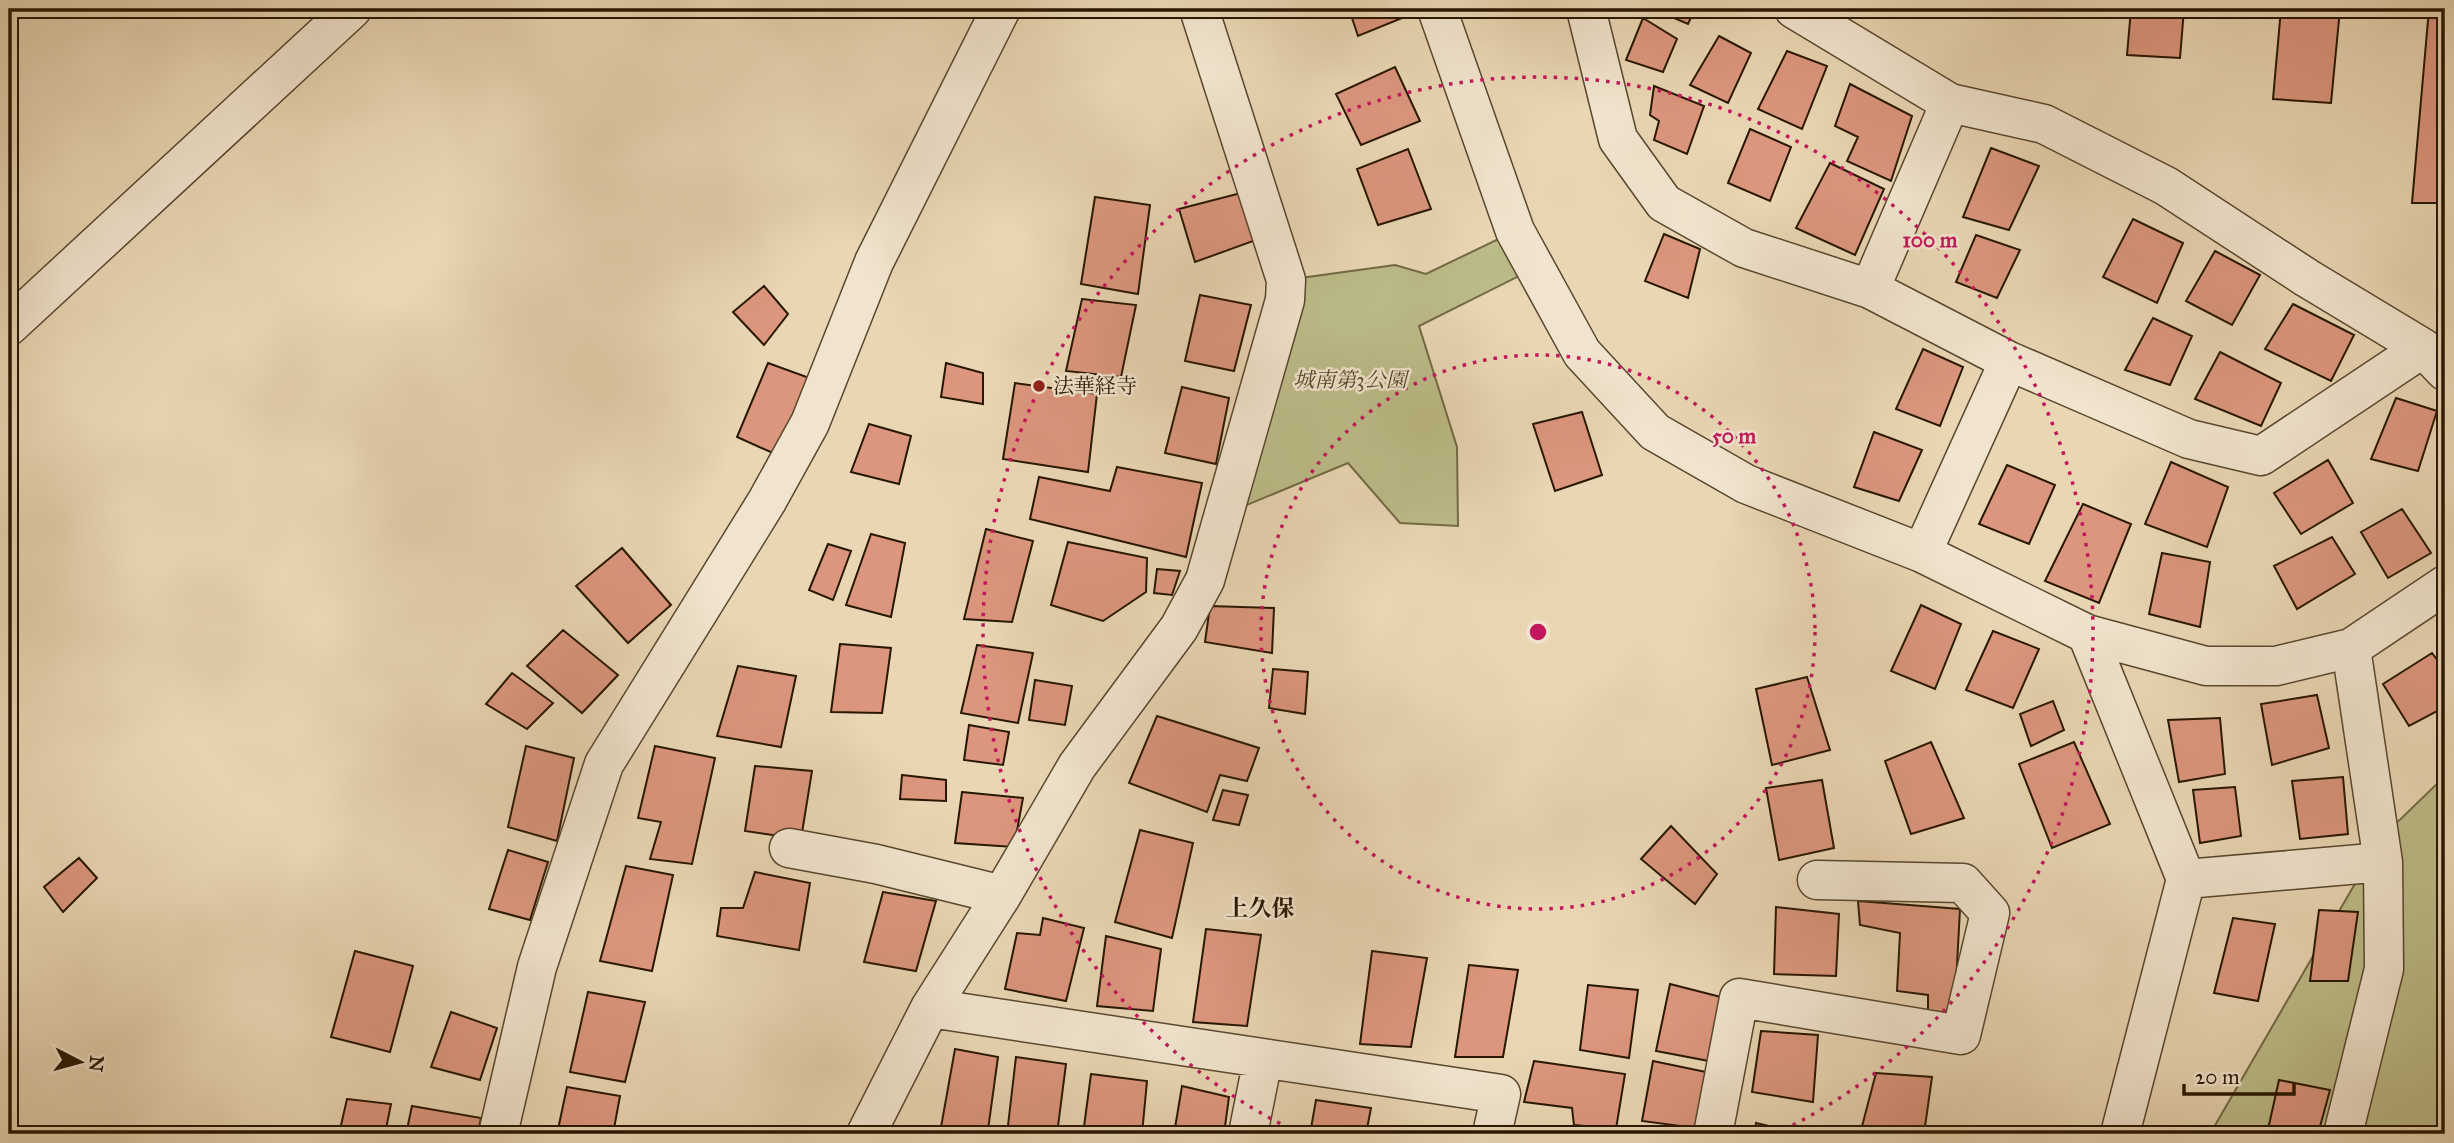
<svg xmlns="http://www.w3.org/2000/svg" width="2454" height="1143" font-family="'IM FELL Great Primer','Noto Serif JP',serif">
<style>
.green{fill:#bcbc88;stroke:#726a44;stroke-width:2}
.building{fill:#dc967d;stroke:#281701;stroke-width:2}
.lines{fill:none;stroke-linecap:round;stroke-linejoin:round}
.minor-casing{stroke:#58472e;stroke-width:41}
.minor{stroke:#f1e4ce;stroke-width:38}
.ring{fill:none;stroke:#c2185b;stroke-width:3.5;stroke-dasharray:3.5 7}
.poi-dot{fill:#8f2418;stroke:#f1e4ce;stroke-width:2.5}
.labels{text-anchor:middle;stroke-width:5;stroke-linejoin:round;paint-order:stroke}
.park-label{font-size:21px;font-style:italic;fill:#54492a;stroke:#f1e4ce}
.poi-label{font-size:21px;fill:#281701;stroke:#f1e4ce;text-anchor:start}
.neighbourhood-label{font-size:23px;font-weight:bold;fill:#281701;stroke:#f1e4ce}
.centre{fill:#c2185b;stroke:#f1e4ce;stroke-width:3.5}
.ring-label{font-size:21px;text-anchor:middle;font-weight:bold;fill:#c2185b;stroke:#f1e4ce;stroke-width:5;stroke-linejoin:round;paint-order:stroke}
</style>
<rect width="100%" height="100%" fill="#e9d6b3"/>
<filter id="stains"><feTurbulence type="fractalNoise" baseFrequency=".00286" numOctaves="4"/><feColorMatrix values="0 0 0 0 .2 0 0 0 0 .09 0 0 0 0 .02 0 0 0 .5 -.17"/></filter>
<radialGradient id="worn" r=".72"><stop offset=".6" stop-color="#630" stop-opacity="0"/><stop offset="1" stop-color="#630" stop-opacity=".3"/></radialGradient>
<path class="green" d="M 1515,231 L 1535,268 L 1419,326 L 1457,447 L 1458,526 L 1400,523 L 1348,463 L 1225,514 L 1286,280 L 1395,265 L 1426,274 Z
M 2445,776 L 2445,1134 L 2210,1134 L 2382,837 Z"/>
<path class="building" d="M 1349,9 L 1424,9 L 1358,36 Z
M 1653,9 L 1695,9 L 1688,24 Z
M 2131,9 L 2184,9 L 2180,58 L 2127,55 Z
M 2281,9 L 2340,9 L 2331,103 L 2273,99 Z
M 2429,9 L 2445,9 L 2445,203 L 2412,203 Z
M 1643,18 L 1677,39 L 1663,72 L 1626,60 Z
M 1719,36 L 1751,53 L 1728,103 L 1690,85 Z
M 1787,51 L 1827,66 L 1802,129 L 1758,109 Z
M 1395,67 L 1420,121 L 1361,145 L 1336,94 Z
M 1850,84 L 1912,116 L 1891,181 L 1847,161 L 1858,137 L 1835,126 Z
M 1654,86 L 1704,106 L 1687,154 L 1654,140 L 1659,121 L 1650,115 Z
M 1750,129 L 1791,147 L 1770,201 L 1728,183 Z
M 1991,148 L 2039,166 L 2009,230 L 1963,217 Z
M 1408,149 L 1431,209 L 1378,225 L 1357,169 Z
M 1830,163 L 1884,189 L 1855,255 L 1796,228 Z
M 1241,193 L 1256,240 L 1195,262 L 1179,209 Z
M 1095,197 L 1150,205 L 1138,294 L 1081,284 Z
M 2133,219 L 2183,243 L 2157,303 L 2103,277 Z
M 1664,234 L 1700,249 L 1688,298 L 1645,281 Z
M 1976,235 L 2020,250 L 1997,298 L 1956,282 Z
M 2215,251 L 2260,275 L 2232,325 L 2186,301 Z
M 764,286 L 788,314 L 764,345 L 733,312 Z
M 1200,295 L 1251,305 L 1234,371 L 1185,361 Z
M 1082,299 L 1136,305 L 1121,377 L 1066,371 Z
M 2293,304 L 2354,335 L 2331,381 L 2265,349 Z
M 2153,318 L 2192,336 L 2170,385 L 2125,370 Z
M 1923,349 L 1963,367 L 1940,426 L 1896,409 Z
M 2220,352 L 2281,383 L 2261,426 L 2195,399 Z
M 768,363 L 815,380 L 784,458 L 737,437 Z
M 946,363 L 983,373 L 983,404 L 941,397 Z
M 1015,383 L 1097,394 L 1088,472 L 1003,459 Z
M 1182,387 L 1229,398 L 1216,464 L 1165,453 Z
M 2396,398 L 2437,411 L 2418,471 L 2371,459 Z
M 1582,412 L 1602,475 L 1555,491 L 1533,424 Z
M 869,424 L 911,436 L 899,484 L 851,472 Z
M 1874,432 L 1922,450 L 1899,501 L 1854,487 Z
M 2328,460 L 2353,503 L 2301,534 L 2274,493 Z
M 2171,462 L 2228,487 L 2207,547 L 2145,524 Z
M 2007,465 L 2055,485 L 2029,544 L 1979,524 Z
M 1117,467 L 1202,483 L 1186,557 L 1030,519 L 1039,477 L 1110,491 Z
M 2083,504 L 2131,524 L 2099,603 L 2045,581 Z
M 2402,509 L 2431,553 L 2388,578 L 2361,532 Z
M 986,529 L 1033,541 L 1012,622 L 964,619 Z
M 871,534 L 905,543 L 891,617 L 846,605 Z
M 2332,537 L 2355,574 L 2297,609 L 2274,566 Z
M 1068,542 L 1147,558 L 1146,592 L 1103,621 L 1051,605 Z
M 828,544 L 851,551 L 833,600 L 809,590 Z
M 622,548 L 671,605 L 628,643 L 576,586 Z
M 2162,553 L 2210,562 L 2200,627 L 2149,614 Z
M 1157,569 L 1180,571 L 1172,595 L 1154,593 Z
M 1921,605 L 1961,624 L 1935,689 L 1891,671 Z
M 1210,606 L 1274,608 L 1272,653 L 1205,642 Z
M 563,630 L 618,675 L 582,713 L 527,666 Z
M 1993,631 L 2039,649 L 2013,708 L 1966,690 Z
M 840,644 L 891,648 L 882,713 L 831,712 Z
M 977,645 L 1033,653 L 1018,723 L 961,713 Z
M 2432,653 L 2445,670 L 2445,707 L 2409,726 L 2383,684 Z
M 738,666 L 796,676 L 781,747 L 717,736 Z
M 1273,669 L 1308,672 L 1305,714 L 1269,708 Z
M 512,673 L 553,703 L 527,729 L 486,704 Z
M 1807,677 L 1830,750 L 1772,765 L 1756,689 Z
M 1035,680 L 1072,686 L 1065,725 L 1029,720 Z
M 2317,695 L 2329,748 L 2272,765 L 2261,704 Z
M 2053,701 L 2064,730 L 2031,746 L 2020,714 Z
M 1157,716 L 1259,748 L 1247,781 L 1220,775 L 1207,812 L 1129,783 Z
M 2220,718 L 2225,774 L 2179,782 L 2168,720 Z
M 969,725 L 1009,732 L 1003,765 L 964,760 Z
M 1931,742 L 1964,818 L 1911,834 L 1885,761 Z
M 2074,742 L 2110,824 L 2052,848 L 2019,764 Z
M 526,746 L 574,758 L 557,841 L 508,827 Z
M 655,746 L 715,758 L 692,864 L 650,859 L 661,822 L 638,818 Z
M 755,766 L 812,771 L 801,839 L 745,831 Z
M 902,775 L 946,780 L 946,801 L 900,799 Z
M 2343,777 L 2348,834 L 2300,839 L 2292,781 Z
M 1822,780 L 1834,848 L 1779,860 L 1766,788 Z
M 2235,787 L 2241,836 L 2200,843 L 2193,790 Z
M 1223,790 L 1248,795 L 1239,825 L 1213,820 Z
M 962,792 L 1023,798 L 1014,847 L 955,843 Z
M 1671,826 L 1717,874 L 1695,904 L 1641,859 Z
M 1140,830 L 1193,843 L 1172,938 L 1115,922 Z
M 508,850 L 548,862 L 530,920 L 489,909 Z
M 79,858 L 97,878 L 63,912 L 44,887 Z
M 626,866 L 673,875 L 652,971 L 600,961 Z
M 755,872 L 810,883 L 799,950 L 717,936 L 721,908 L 743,908 Z
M 883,892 L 936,901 L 916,971 L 864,962 Z
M 1858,901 L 1960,909 L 1954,1021 L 1928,1019 L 1928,995 L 1897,991 L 1900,933 L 1860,925 Z
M 1776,907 L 1839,914 L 1836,976 L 1774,974 Z
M 2319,910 L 2358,912 L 2348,981 L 2310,981 Z
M 1043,918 L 1084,928 L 1066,1001 L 1005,989 L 1017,933 L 1040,935 Z
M 2233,918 L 2275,924 L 2258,1001 L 2214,993 Z
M 1206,929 L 1261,935 L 1247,1026 L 1193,1022 Z
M 1106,936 L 1161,949 L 1153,1011 L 1097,1006 Z
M 355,951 L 413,966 L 390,1052 L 331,1037 Z
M 1372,951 L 1427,958 L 1411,1047 L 1360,1044 Z
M 1469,965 L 1518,970 L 1503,1057 L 1455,1057 Z
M 1670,984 L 1721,997 L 1709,1061 L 1656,1051 Z
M 1588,985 L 1638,990 L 1629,1058 L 1580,1050 Z
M 588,992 L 645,1002 L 625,1082 L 570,1072 Z
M 451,1012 L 497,1028 L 480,1080 L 431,1067 Z
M 1761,1031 L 1818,1035 L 1813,1102 L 1752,1092 Z
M 955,1049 L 998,1057 L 988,1130 L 941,1127 Z
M 1016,1057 L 1066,1064 L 1057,1134 L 1007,1134 Z
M 1534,1061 L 1625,1074 L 1616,1129 L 1574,1125 L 1572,1108 L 1524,1102 Z
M 1653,1061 L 1706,1072 L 1695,1128 L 1642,1121 Z
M 1876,1073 L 1932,1077 L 1924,1134 L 1860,1134 Z
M 1091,1074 L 1147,1081 L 1142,1134 L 1083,1134 Z
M 2279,1080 L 2330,1090 L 2318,1134 L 2267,1134 Z
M 1182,1086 L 1229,1097 L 1224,1134 L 1174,1134 Z
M 567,1087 L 620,1096 L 613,1134 L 557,1134 Z
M 347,1099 L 391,1104 L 385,1134 L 339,1134 Z
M 1316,1100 L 1371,1108 L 1366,1134 L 1310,1134 Z
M 412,1106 L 481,1118 L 478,1134 L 406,1134 Z
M 1756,1123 L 1803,1134 L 1754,1134 Z"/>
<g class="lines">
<g class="minor-casing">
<path id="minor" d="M 1437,9 L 1515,231 L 1582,353 L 1655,432 L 1746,484 L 1922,553 L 2087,634 L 2206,666 L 2276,666 L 2351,648 L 2445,585
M 1586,9 L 1618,139 L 1664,203 L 1744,248 L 1870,289 L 2009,361 L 2189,439 L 2261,456 L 2423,348
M 1794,9 L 1950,103 L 2044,124 L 2166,186 L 2307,278 L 2423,348 L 2445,371
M 1870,289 L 1950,103
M 9,326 L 352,9
M 1922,553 L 2009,361
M 2087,634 L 2186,879 L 2120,1134
M 789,848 L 876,864 L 1002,895 L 930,1008 L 866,1134
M 2186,879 L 2383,862
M 1002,895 L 1077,766 L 1179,628 L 1205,580 L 1285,300 L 1286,280 L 1199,9
M 930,1008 L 1501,1094 L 1492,1134
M 498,1134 L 537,967 L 604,764 L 767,501 L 810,423 L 874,262 L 1001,9
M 1248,1134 L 1263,1059
M 1713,1134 L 1739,998 L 1961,1035 L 1990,913 L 1963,883 L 1817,880
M 2343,1134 L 2384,969 L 2383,862 L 2351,648"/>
</g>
<use href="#minor" class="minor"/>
</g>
<g class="ring">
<circle cx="1538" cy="632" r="277"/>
<path d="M1299 1133A555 555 0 1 1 1777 1133"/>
</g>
<circle class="poi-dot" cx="1039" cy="386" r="7"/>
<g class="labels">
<g class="park-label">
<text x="1350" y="387">城南第3公園</text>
</g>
<g class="poi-label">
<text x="1053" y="393">法華経寺</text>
</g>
<g class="neighbourhood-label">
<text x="1260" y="916">上久保</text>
</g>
</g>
<circle cx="1538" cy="632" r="10" class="centre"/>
<g class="ring-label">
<text x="1930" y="247">100 m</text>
<text x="1734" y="443">50 m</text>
</g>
<rect width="2454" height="1143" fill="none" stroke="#e9d6b3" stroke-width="35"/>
<rect x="10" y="10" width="2433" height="1122" fill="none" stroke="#281701" stroke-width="3.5"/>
<rect x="18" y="18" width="2419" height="1108" fill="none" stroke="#281701" stroke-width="2"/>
<g transform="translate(80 1062) rotate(96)" stroke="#f1e4ce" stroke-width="5" paint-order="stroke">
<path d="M0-5L12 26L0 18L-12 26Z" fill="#281701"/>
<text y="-10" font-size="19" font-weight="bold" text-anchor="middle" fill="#281701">N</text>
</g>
<path d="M2184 1084v10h110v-10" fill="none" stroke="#281701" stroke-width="3.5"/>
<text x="2195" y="1084" font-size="21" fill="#281701" stroke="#f1e4ce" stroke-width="5" paint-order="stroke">20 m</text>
<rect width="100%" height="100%" filter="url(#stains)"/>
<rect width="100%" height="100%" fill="url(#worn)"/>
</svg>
